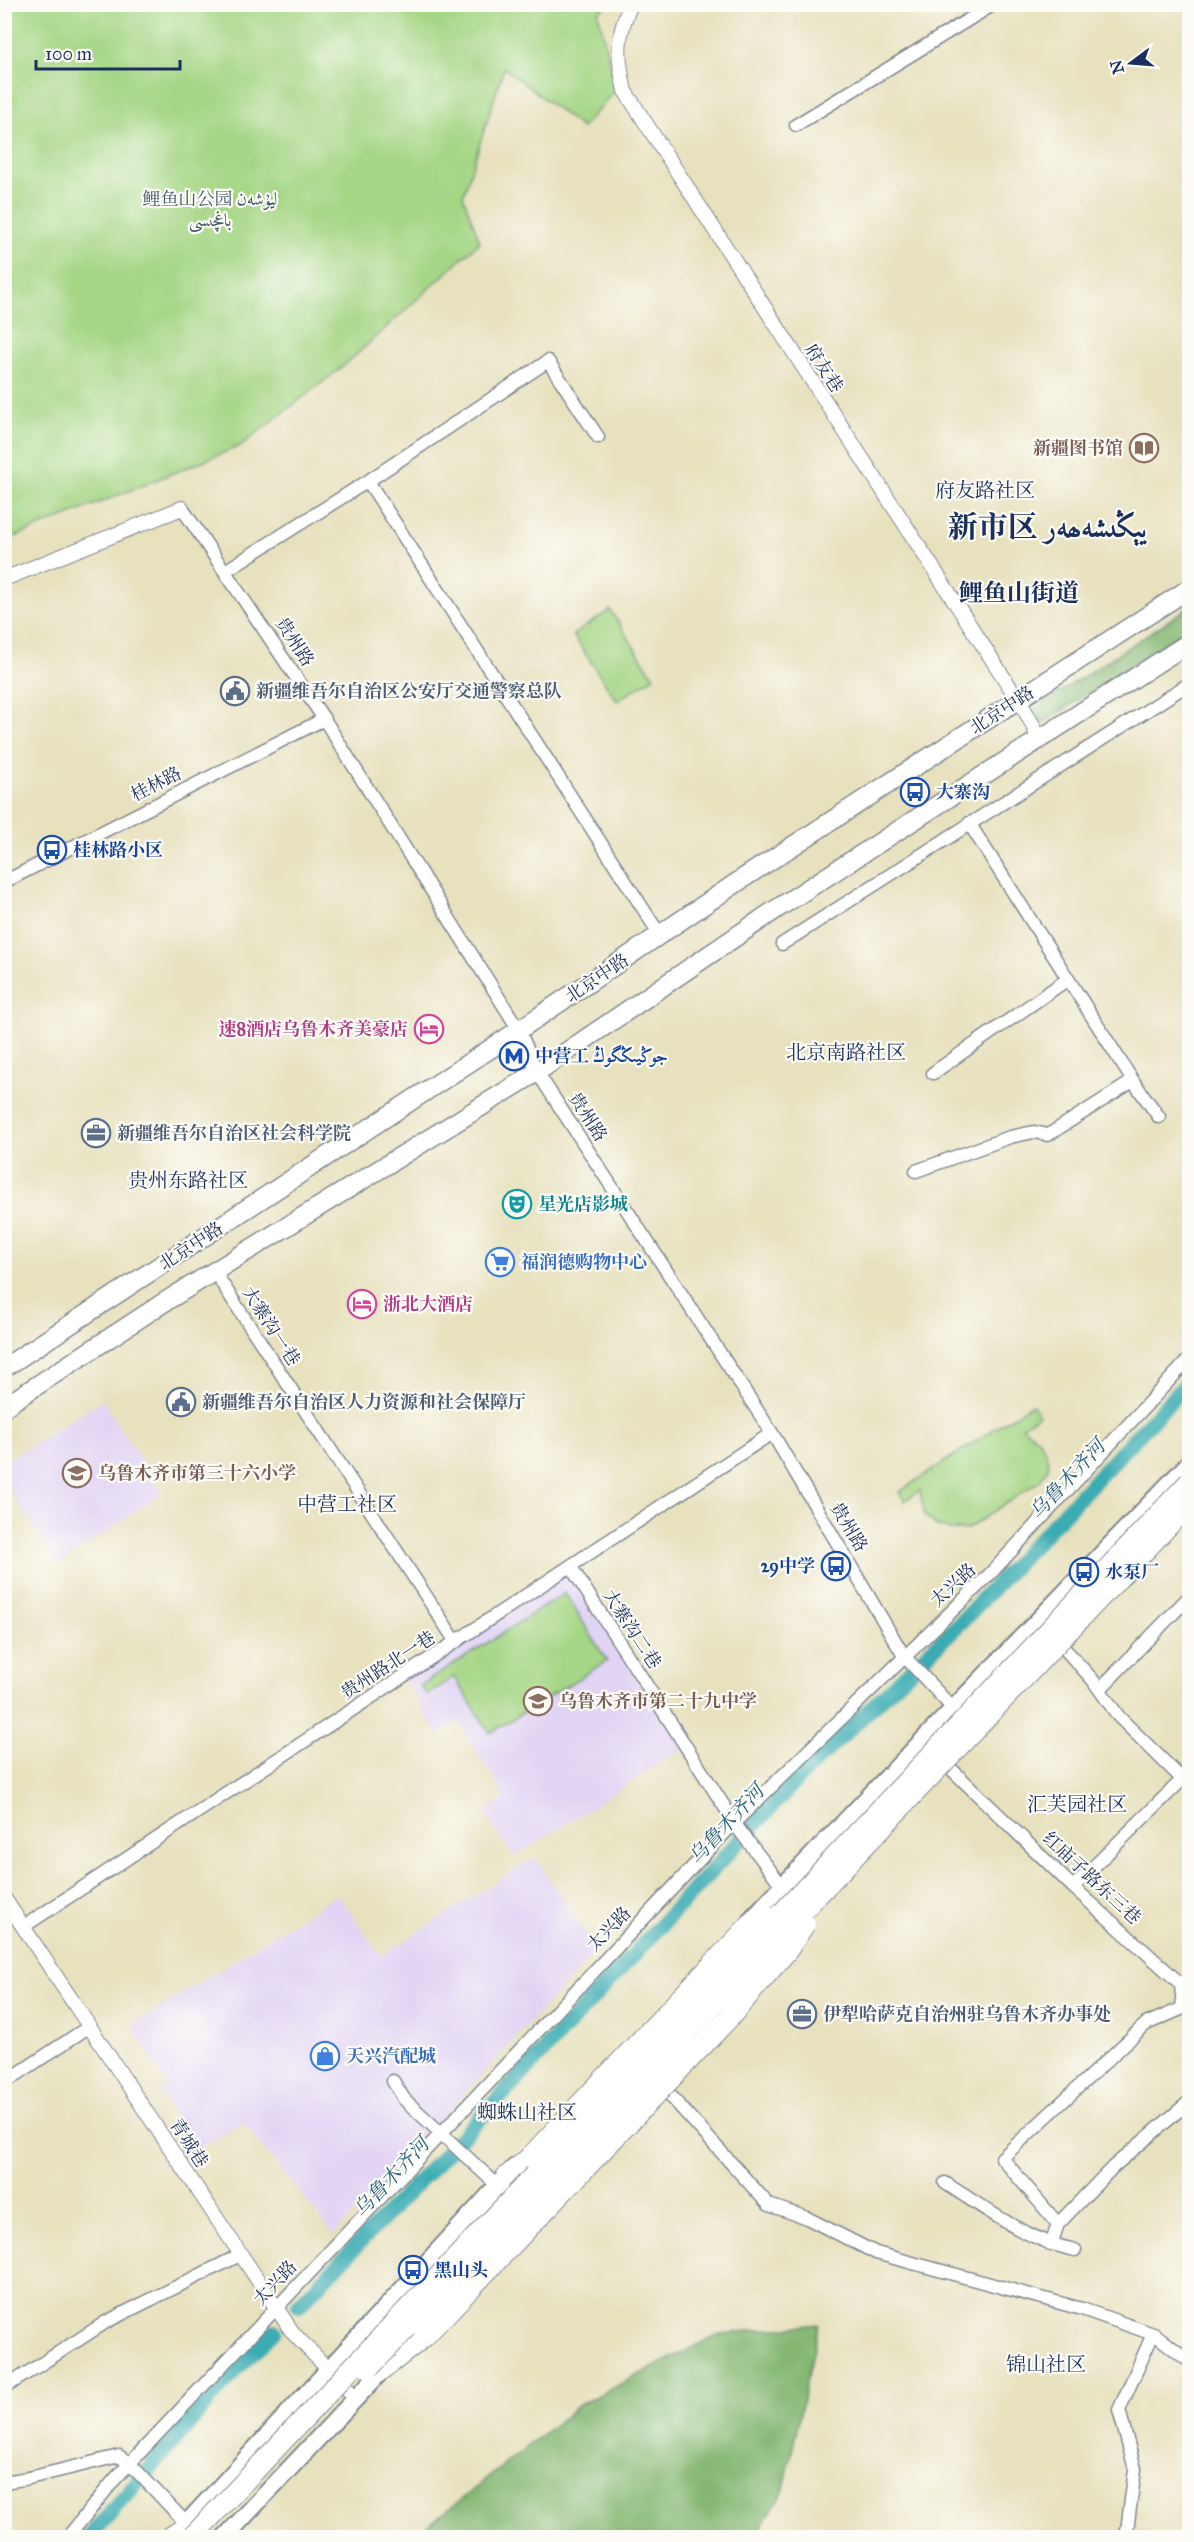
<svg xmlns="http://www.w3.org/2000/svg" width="1194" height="2542" font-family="'IM FELL Great Primer',Amiri,'Noto Serif SC',serif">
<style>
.built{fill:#e1d4f4}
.green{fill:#a5d685;stroke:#608272;stroke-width:1.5}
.forest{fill:#84b772;stroke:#507368;stroke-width:1.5}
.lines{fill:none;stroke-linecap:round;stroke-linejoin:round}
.river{stroke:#3aacb3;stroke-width:16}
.minor-casing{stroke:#81888e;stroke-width:15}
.tertiary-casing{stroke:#81888e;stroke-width:16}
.secondary-casing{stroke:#81888e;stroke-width:20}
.primary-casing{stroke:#81888e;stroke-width:21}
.trunk-casing{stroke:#81888e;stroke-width:22}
.minor{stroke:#fff;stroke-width:12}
.tertiary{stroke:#fff;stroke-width:14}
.secondary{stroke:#fff;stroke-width:16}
.primary{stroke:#fff;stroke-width:18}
.trunk{stroke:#fff;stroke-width:20}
.trunk-bridge-casing{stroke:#81888e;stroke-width:22;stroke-linecap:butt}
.trunk-bridge{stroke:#fff;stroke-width:20}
.labels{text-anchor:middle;stroke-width:4.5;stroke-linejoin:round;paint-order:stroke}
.park-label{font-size:18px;fill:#3e5968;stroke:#fdfcf7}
.street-label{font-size:18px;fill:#1b2f5e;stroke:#fdfcf7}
.education-label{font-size:18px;font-weight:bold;fill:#785e54;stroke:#fdfcf7;text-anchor:start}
.service-label{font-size:18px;font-weight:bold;fill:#4e5e75;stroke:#fdfcf7;text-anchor:start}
.transit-label{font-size:18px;font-weight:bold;fill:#164399;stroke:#fdfcf7;text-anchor:start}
.hotel-label{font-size:18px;font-weight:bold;fill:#b23c85;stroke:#fdfcf7;text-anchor:end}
.culture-label{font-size:18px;font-weight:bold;fill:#0d838f;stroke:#fdfcf7;text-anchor:start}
.shop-label{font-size:18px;font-weight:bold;fill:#366cbe;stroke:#fdfcf7;text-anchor:start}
.neighbourhood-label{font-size:20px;fill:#1b2f5e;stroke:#fdfcf7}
.water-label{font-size:20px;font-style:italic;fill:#276180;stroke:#fdfcf7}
.district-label{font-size:24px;font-weight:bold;fill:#1b2f5e;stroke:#fdfcf7}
.town-label{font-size:30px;font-weight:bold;fill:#1b2f5e;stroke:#fdfcf7}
</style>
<rect width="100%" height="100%" fill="#fdfcf7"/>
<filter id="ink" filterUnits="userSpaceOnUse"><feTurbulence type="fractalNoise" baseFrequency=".0167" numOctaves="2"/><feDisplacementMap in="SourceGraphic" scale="12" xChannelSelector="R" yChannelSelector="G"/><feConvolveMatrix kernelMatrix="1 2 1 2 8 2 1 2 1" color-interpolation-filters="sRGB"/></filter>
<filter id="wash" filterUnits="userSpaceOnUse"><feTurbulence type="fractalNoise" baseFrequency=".008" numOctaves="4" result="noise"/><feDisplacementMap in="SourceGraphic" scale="24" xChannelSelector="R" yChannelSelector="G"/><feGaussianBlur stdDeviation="1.35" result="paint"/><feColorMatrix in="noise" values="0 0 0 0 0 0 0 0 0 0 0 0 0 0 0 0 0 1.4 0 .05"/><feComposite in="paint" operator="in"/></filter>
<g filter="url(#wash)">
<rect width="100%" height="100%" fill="#e7e1be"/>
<path class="built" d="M 102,1400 L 162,1493 L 58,1565 L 5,1483 L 5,1462 Z
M 571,1567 L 686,1747 L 514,1857 L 484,1813 L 505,1797 L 458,1722 L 439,1736 L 403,1677 Z
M 535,1857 L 597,1950 L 334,2235 L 243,2123 L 196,2149 L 159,2091 L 167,2085 L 132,2026 L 338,1894 L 381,1956 Z"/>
<path class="green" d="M 5,4 L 606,5 L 598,13 L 616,89 L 582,128 L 504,68 L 463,196 L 480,242 L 346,364 L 240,446 L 5,541 Z
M 610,610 L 654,677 L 617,701 L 573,635 Z
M 1032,1404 L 1039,1415 L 1022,1427 C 1040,1438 1045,1444 1049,1466 L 1040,1481 L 966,1530 L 951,1530 L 937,1526 L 925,1516 L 920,1490 L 905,1501 L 899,1492 Z
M 565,1593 L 607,1661 L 490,1733 L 454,1677 L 427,1695 L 420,1686 Z"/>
<path class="forest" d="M 1189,607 L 1189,627 L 1039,726 L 1030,712 Z
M 819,2324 L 784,2489 L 756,2537 L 407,2537 L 424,2529 L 579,2405 L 719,2334 Z"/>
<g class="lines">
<path class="river" d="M 299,2305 L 510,2087 L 797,1779 L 961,1622 L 1190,1380
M 88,2538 L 235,2371 L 274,2331"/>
</g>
</g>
<g filter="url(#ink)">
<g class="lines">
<g class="minor-casing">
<path id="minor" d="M 796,125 L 994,4
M 368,481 L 660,935
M 182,508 L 324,719 L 519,1030 L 537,1072 L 772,1433 L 904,1656 L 958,1714
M 225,571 L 368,481 L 548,361 L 598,437
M 969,823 L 1133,1081 L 1159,1117
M 4,882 L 324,719
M 782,944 L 1190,683
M 933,1073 L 1068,979
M 916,1171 L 1010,1137 L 1034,1132 L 1048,1135 L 1133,1081
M 214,1271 L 456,1642
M 571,1567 L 740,1831 L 787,1892
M 1063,1647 L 1092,1679 L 1119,1717 L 1182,1779
M 1100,1689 L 1190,1596
M 941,1759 L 1073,1887 L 1181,1984 L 1190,1983
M 1073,1887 L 1190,1772
M 23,1927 L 772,1433
M 393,2081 L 404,2099 L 498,2186
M 658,2082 L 769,2205 L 807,2218 L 876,2253 L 1082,2309 L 1156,2335 L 1190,2362
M 4,2083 L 90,2026
M 945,2183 C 986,2209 1026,2240 1075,2250
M 1058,2224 L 1002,2158 L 1146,2024 L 1183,2008 L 1181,1984
M 1051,2245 L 1058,2224 L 1113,2167 L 1190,2101
M 4,2388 L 106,2322 L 240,2255
M 4,2482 L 29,2478 L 119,2456 L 130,2464 L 186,2523
M 67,2538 L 115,2479 L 735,1822 L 990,1574 L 1190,1358
M 1126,2538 L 1135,2469 L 1119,2410 L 1153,2334"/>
</g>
<g class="tertiary-casing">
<path id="tertiary" d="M 631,4 C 616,36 617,57 625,91 L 1024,709 L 1034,727 L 1038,740
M 4,579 L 182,508
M 4,1898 L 293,2333 L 356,2398"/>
</g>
<g class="secondary-casing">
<path id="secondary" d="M 752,1918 L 1190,1462
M 173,2538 L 515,2167
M 224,2538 L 391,2361"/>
</g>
<g class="primary-casing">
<path id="primary" d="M 4,1368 L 519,1030 L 748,875 L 1190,588
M 4,1407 L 163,1303 L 537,1072 L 775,910 L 1190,642"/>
</g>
<g class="trunk-casing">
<path id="trunk" d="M 506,2177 L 529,2158
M 382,2370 L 425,2336
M 169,2538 L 178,2532"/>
</g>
<use href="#minor" class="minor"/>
<use href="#tertiary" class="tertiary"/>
<use href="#secondary" class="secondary"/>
<use href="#primary" class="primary"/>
<use href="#trunk" class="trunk"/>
<g class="trunk-bridge-casing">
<path id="trunk-bridge" d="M 529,2158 L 763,1911
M 425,2336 L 730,2017 L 787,1951 L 805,1924
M 369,2368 L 1190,1503
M 191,2538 L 1190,1481"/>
</g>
<use href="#trunk-bridge" class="trunk-bridge"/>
</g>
</g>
<defs>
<g id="library-ring" transform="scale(1.5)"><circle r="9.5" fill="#fdfcf7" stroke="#8d6e63" stroke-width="1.5"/><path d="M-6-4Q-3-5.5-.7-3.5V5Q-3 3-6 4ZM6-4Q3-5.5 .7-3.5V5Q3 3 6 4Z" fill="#8d6e63"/></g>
<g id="civic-ring" transform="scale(1.5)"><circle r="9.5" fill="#fdfcf7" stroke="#5c6f8a" stroke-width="1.5"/><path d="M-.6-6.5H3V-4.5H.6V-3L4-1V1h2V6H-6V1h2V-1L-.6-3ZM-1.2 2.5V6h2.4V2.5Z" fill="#5c6f8a"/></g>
<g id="bus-ring" transform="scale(1.5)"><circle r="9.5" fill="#fdfcf7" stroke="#1a4fb4" stroke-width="1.5"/><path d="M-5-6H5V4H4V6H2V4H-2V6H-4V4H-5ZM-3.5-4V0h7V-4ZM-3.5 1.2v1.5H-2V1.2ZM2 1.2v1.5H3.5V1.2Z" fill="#1a4fb4"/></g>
<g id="hotel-ring" transform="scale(1.5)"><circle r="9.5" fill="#fdfcf7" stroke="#d1479c" stroke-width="1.5"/><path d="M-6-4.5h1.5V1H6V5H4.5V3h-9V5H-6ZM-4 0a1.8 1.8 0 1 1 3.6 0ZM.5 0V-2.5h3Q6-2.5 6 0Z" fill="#d1479c"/></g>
<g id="metro-ring" transform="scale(1.5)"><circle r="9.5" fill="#fdfcf7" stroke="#1a4fb4" stroke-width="1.5"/><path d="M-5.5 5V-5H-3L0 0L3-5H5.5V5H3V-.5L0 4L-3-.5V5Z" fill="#1a4fb4"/></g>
<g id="office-ring" transform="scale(1.5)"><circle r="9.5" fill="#fdfcf7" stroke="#5c6f8a" stroke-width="1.5"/><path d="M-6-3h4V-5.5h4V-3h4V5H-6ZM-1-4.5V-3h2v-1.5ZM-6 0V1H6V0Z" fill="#5c6f8a"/></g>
<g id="theatre-ring" transform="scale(1.5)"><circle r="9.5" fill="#fdfcf7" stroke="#0f9aa8" stroke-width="1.5"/><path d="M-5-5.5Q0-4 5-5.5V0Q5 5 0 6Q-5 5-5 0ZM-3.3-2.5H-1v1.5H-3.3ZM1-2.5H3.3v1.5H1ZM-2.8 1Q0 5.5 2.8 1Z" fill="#0f9aa8"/></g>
<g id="supermarket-ring" transform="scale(1.5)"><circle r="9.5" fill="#fdfcf7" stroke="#3f7fe0" stroke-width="1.5"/><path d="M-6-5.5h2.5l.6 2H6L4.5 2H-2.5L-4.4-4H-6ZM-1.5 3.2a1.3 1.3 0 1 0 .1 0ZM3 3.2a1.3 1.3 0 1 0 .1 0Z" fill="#3f7fe0"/></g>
<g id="school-ring" transform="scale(1.5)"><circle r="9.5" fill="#fdfcf7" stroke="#8d6e63" stroke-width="1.5"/><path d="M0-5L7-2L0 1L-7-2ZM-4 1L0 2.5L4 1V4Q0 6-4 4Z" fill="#8d6e63"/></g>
<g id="shop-ring" transform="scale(1.5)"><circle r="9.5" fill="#fdfcf7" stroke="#3f7fe0" stroke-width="1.5"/><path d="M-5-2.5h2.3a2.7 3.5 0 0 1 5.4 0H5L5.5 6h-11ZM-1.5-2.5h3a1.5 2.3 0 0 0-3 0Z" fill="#3f7fe0"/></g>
</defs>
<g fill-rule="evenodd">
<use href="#library-ring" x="1144" y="448"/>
<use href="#civic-ring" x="235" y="691"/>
<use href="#bus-ring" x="915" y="792"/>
<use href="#bus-ring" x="52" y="850"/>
<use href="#hotel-ring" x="429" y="1029"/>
<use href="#metro-ring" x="514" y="1056"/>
<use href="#office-ring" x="96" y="1133"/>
<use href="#theatre-ring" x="517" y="1204"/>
<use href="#supermarket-ring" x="500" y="1262"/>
<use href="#hotel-ring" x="362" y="1304"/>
<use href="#civic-ring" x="181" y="1402"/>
<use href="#school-ring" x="77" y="1473"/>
<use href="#bus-ring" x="836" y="1566"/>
<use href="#bus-ring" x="1084" y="1572"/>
<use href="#school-ring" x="538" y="1701"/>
<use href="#office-ring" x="802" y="2014"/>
<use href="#shop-ring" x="325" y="2056"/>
<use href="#bus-ring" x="413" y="2270"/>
</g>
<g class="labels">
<g class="park-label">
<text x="210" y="205">鲤鱼山公园 ليۇشەن<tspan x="210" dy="21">باغچىسى</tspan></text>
</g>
<g class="street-label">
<text transform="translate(824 368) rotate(57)" y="6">府友巷</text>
<text transform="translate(295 642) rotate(57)" y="6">贵州路</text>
<text transform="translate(1002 710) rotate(-33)" y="6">北京中路</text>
<text transform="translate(156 784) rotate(-27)" y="6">桂林路</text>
<text transform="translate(597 978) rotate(-34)" y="6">北京中路</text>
<text transform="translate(588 1117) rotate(57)" y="6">贵州路</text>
<text transform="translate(191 1246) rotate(-33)" y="6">北京中路</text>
<text transform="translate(271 1326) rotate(57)" y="6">大寨沟一巷</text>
<text transform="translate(849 1527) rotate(59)" y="6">贵州路</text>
<text transform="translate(953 1585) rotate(-43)" y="6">太兴路</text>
<text transform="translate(632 1629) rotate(57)" y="6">大寨沟二巷</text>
<text transform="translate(388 1665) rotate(-33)" y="6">贵州路北一巷</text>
<text transform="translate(1092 1878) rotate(43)" y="6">红庙子路东三巷</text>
<text transform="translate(609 1929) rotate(-46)" y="6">太兴路</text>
<text transform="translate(189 2143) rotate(57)" y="6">青城巷</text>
<text transform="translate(275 2283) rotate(-47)" y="6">太兴路</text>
</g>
<g class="education-label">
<text x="1123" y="454" text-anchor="end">新疆图书馆</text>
<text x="98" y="1479">乌鲁木齐市第三十六小学</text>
<text x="559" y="1707">乌鲁木齐市第二十九中学</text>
</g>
<g class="service-label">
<text x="256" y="697">新疆维吾尔自治区公安厅交通警察总队</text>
<text x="117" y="1139">新疆维吾尔自治区社会科学院</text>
<text x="202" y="1408">新疆维吾尔自治区人力资源和社会保障厅</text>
<text x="823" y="2020">伊犁哈萨克自治州驻乌鲁木齐办事处</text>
</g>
<g class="transit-label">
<text x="936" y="798">大寨沟</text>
<text x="73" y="856">桂林路小区</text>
<text x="535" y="1062">中营工 جوڭيىڭگوڭ</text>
<text x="815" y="1572" text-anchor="end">29中学</text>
<text x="1105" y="1578">水泵厂</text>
<text x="434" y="2276">黑山头</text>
</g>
<g class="hotel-label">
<text x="408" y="1035">速8酒店乌鲁木齐美豪店</text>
<text x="383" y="1310" text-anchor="start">浙北大酒店</text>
</g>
<g class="culture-label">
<text x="538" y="1210">星光店影城</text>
</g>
<g class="shop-label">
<text x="521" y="1268">福润德购物中心</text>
<text x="346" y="2062">天兴汽配城</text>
</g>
<g class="neighbourhood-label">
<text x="985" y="497">府友路社区</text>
<text x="846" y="1059">北京南路社区</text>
<text x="188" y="1187">贵州东路社区</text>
<text x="347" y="1511">中营工社区</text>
<text x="1077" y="1811">汇芙园社区</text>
<text x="527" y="2119">蜘蛛山社区</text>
<text x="1046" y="2371">锦山社区</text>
</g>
<g class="water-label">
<text transform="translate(1067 1479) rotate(-47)" y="7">乌鲁木齐河</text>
<text transform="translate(726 1824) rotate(-47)" y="7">乌鲁木齐河</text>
<text transform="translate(391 2177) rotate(-47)" y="7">乌鲁木齐河</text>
</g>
<g class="district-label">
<text x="1019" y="601">鲤鱼山街道</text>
</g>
<g class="town-label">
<text x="1048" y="537">新市区 يېڭىشەھەر</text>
</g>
</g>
<rect width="1194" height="2542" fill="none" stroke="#fdfcf7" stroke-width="24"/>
<g transform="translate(1131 63) rotate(254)" stroke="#fdfcf7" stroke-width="4.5" paint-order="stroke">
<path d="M0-4.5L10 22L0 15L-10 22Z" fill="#1b2f5e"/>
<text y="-9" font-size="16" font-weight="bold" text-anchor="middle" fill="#1b2f5e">N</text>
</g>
<path d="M36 60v9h144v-9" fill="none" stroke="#1b2f5e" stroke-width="3"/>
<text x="45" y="60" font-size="18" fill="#1b2f5e" stroke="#fdfcf7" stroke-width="4.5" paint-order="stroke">100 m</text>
</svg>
